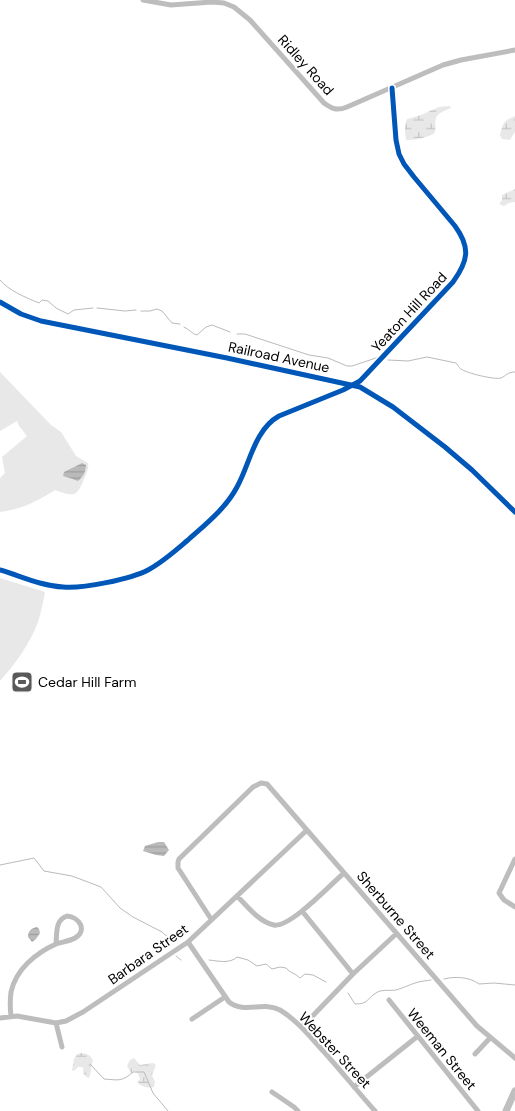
<svg xmlns="http://www.w3.org/2000/svg" width="515" height="1111" font-family="'DM Sans',sans-serif">
<style>
.grass{fill:#e8e8e8;fill-rule:evenodd}
.wetland{fill:url(#wetland-marsh)}
.water{fill:url(#water-rules)}
.lines{fill:none;stroke-linecap:round;stroke-linejoin:round}
.stream{stroke:#bababa;stroke-width:1}
.street{stroke:#bdbdbd;stroke-width:5}
.secondary{stroke:#bfbfbf;stroke-width:7}
.cycleway-casing{stroke:#fff;stroke-width:8}
.cycleway{stroke:#0057b8;stroke-width:5}
.labels{text-anchor:middle;stroke-width:4;stroke-linejoin:round;paint-order:stroke}
.street-label{font-size:14px;fill:#000;stroke:#fff}
.poi-label{font-size:14px;fill:#000;stroke:#fff;text-anchor:start}
</style>
<defs>
<pattern id="wetland-marsh" width="20" height="14" patternUnits="userSpaceOnUse" patternTransform="scale(1.25)"><rect width="20" height="14" fill="#e8e8e8"/><path d="M1 5h8M5 5V1M11 12h8M15 12V8" fill="none" stroke="#c5c5c5"/></pattern>
<pattern id="water-rules" width="6" height="5" patternUnits="userSpaceOnUse" patternTransform="scale(1.25)"><rect width="6" height="5" fill="#bababa"/><path d="M0 2.5h6" fill="none" stroke="#9e9e9e"/></pattern>
</defs>
<rect width="100%" height="100%" fill="#fff"/>
<path class="grass" d="M 0,372 L 51,425 L 61,432 L 76,456 L 88,463 C 89,469 87,472 84,479 C 77,497 74,497 55,490 C 36,502 22,509 0,512 L 0,478 L 5,473 L 2,457 L 27,436 L 19,426 L 17,421 L 0,431 ZM 82,463 L 86,469 L 81,478 L 73,480 L 64,476 L 74,467 Z
M 0,578 L 45,592 C 43,602 41,613 38,622 C 29,645 16,663 0,681 Z"/>
<path class="wetland" d="M 450,106 L 451,108 C 447,110 440,112 437,116 C 434,121 436,126 435,132 C 433,137 410,141 406,140 C 405,133 404,125 407,119 L 421,115 L 439,107 Z
M 515,116 L 515,132 L 510,140 L 502,139 L 500,135 C 503,123 503,121 515,116 Z
M 515,189 L 515,202 L 509,203 L 504,206 L 499,204 L 502,200 L 502,195 Z
M 82,1053 C 88,1054 91,1055 93,1061 C 90,1067 92,1072 89,1078 C 83,1076 83,1072 83,1067 L 78,1067 L 74,1071 L 72,1070 L 74,1059 L 77,1054 Z
M 134,1058 L 140,1065 L 153,1063 L 156,1065 L 152,1075 L 155,1082 L 154,1087 C 148,1089 141,1086 137,1082 L 140,1079 L 138,1074 L 135,1071 L 131,1073 L 127,1066 L 130,1060 Z"/>
<path class="water" d="M 82,463 L 86,465 C 86,472 83,477 78,481 L 63,476 L 64,472 Z
M 158,842 L 164,842 L 169,850 L 164,856 L 156,855 L 143,851 L 145,846 Z
M 37,927 L 39,929 L 40,933 L 36,939 L 32,942 L 28,937 C 28,931 31,928 37,927 Z"/>
<g class="lines">
<path class="stream" d="M 0,280 C 9,291 25,297 39,303 L 42,300 L 48,301 L 56,308 L 68,314 L 74,310 L 93,308
M 97,308 L 125,311 L 136,310
M 141,311 L 150,311 L 157,309 L 162,311 L 172,323 L 180,324
M 184,327 C 189,329 192,334 197,335 L 206,327 L 212,325 L 230,332
M 237,334 L 245,334 L 309,355 L 328,358 L 347,366 L 352,366 L 376,358
M 388,360 L 408,361 L 427,357 L 456,363 C 458,365 459,368 461,369 C 466,373 495,380 501,378 C 506,376 507,372 515,372
M 0,865 L 34,858 L 44,871 L 72,876 L 101,887 L 120,908 L 133,917 L 162,932 L 171,940
M 176,956 L 181,960
M 209,960 C 218,961 230,964 237,957 L 248,960 L 257,966 L 266,964 L 272,969 L 280,967 L 286,968 C 290,973 295,973 300,978 L 305,974 L 313,975 L 326,982
M 444,979 C 455,976 470,977 479,984 L 494,983 L 515,985
M 348,993 L 355,1004 C 369,1004 366,999 376,993 C 381,989 390,991 396,990 C 403,988 409,985 415,983 C 420,981 426,981 431,980
M 91,1065 L 104,1079 C 118,1080 122,1082 133,1072 L 144,1072 L 153,1093 L 168,1111"/>
<path class="street" d="M 143,0 L 171,5 L 212,2 L 224,3 L 234,7 L 250,20 L 324,103 C 332,109 337,111 347,107 L 443,65 L 461,60 L 515,50
M 0,302 L 21,314 L 41,321 L 227,358 L 360,387 L 393,407 L 445,447 L 472,470 L 515,512
M 0,570 C 21,576 41,586 63,587 C 82,589 131,579 148,570 C 163,562 175,551 188,540 C 206,524 226,508 237,487 C 250,464 254,430 279,416 L 343,390 L 360,381 L 453,282 C 468,261 471,248 455,226 L 414,177 L 404,164 L 399,154 L 396,140 L 392,88
M 515,859 L 499,893 L 504,900 L 515,907
M 237,896 C 247,906 259,922 274,925 C 290,928 331,884 344,873
M 302,911 L 353,974
M 67,916 C 79,917 88,930 75,938 C 70,941 62,942 56,944 C 57,933 55,920 67,916 Z
M 211,919 L 178,868 L 178,862 L 179,859 L 253,787 L 261,783 L 267,784 L 477,1026 L 515,1058
M 188,942 L 229,1002 C 244,1014 264,1001 280,1010 C 298,1021 311,1038 325,1053 C 342,1072 358,1092 375,1111
M 389,1000 L 478,1111
M 11,1016 C 10,1008 10,1000 11,992 C 16,969 36,953 56,944
M 0,1018 L 17,1016 L 56,1023 L 66,1021 L 83,1012 L 188,942 L 307,830
M 192,1019 L 225,997
M 56,1023 L 62,1047
M 302,1027 L 353,974 L 396,934
M 475,1054 L 490,1038
M 354,1087 L 418,1036
M 272,1092 L 294,1107 L 298,1111"/>
<path class="secondary" d="M 506,1111 L 515,1091"/>
<g class="cycleway-casing">
<path id="cycleway" d="M 0,302 L 21,314 L 41,321 L 227,358 L 360,387 L 393,407 L 445,447 L 472,470 L 515,512
M 0,570 C 21,576 41,586 63,587 C 82,589 131,579 148,570 C 163,562 175,551 188,540 C 206,524 226,508 237,487 C 250,464 254,430 279,416 L 343,390 L 360,381 L 453,282 C 468,261 471,248 455,226 L 414,177 L 404,164 L 399,154 L 396,140 L 392,88"/>
</g>
<use href="#cycleway" class="cycleway"/>
</g>
<defs>
<g id="stadium-square" transform="scale(1.125)"><rect x="-9" y="-9" width="18" height="18" rx="4" fill="#595959" stroke="#fff"/><path d="M0-5a6.5 5 0 1 0 0 10a6.5 5 0 1 0 0-10ZM-3.5-1.8h7v3.6h-7Z" fill="#fff"/></g>
</defs>
<g fill-rule="evenodd">
<use href="#stadium-square" x="22" y="682"/>
</g>
<g class="labels">
<g class="street-label">
<text transform="translate(306 65) rotate(48)" y="5">Ridley Road</text>
<text transform="translate(409 312) rotate(-47)" y="5">Yeaton Hill Road</text>
<text transform="translate(279 357) rotate(12)" y="5">Railroad Avenue</text>
<text transform="translate(396 915) rotate(49)" y="5">Sherburne Street</text>
<text transform="translate(148 954) rotate(-35)" y="5">Barbara Street</text>
<text transform="translate(442 1049) rotate(51)" y="5">Weeman Street</text>
<text transform="translate(335 1050) rotate(47)" y="5">Webster Street</text>
</g>
<g class="poi-label">
<text x="38" y="687">Cedar Hill Farm</text>
</g>
</g>
</svg>
